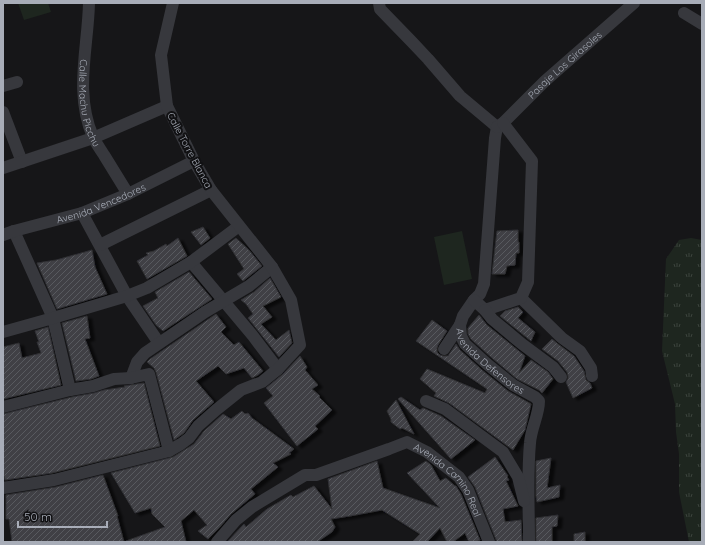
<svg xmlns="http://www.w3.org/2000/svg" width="705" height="545" font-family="Quicksand,sans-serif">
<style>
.grass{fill:url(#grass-tufts)}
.pitch{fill:#1e261f}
.building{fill:url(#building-hatch);stroke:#303034;filter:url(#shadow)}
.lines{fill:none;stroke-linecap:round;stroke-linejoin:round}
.minor{stroke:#37383d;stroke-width:12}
.labels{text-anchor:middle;stroke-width:4;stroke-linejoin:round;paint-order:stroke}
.street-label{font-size:10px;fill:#a8adb8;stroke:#111113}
</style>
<defs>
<pattern id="grass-tufts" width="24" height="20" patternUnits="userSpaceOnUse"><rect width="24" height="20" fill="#1e261f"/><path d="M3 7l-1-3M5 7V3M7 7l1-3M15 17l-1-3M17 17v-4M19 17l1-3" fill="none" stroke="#3c433d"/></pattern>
<pattern id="building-hatch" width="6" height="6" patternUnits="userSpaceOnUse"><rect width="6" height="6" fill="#404145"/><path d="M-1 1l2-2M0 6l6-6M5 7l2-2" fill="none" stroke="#595a5e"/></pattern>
<filter id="shadow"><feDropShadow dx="4.5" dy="2.5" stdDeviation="1" flood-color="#0009"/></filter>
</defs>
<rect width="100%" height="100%" fill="#161618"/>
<path class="grass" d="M 691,238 L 702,240 L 702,542 L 689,542 L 679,492 L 679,454 L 676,432 L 675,404 L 662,351 L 666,259 L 679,240 Z"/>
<path class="pitch" d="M 18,3 L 48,3 L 51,12 L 24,20 Z
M 462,231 L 472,279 L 444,285 L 434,237 Z"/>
<path class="building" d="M 203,227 L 210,238 L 201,245 L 191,232 Z
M 518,230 L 518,242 L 519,242 L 519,253 L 516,253 L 515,265 L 507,266 L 505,274 L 492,274 L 497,231 Z
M 178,238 L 187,256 L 147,279 L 137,261 L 148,255 L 146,253 L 154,251 L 166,244 L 167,246 Z
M 236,238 L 249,250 L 262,266 L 243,281 L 237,274 L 244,269 L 228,244 Z
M 92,250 L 95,267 L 107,294 L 57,309 L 37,263 L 56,260 Z
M 189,272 L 212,299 L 163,331 L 156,325 L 143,306 L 158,298 L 155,292 Z
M 270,278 L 281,297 L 263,306 L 272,317 L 261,324 L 276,340 L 289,330 L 292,343 L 279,357 L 248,318 L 253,314 L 246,304 L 241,300 L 254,292 Z
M 518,307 L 523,312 L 518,318 L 535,332 L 531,341 L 500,316 L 505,311 Z
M 216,314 L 226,327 L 221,332 L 234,345 L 239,342 L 263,371 L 258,375 L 252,378 L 244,368 L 226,374 L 218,366 L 196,381 L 214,402 L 193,420 L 184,433 L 174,440 L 156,372 L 154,368 L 147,362 L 150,359 Z
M 479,315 L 487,325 L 525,356 L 519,373 L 531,360 L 548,372 L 553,379 L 542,393 L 539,390 L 517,379 L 492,358 L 471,339 L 468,334 L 468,328 Z
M 87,316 L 90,338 L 85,339 L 99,376 L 91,379 L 76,381 L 62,323 Z
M 432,320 L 447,331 L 438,345 L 437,348 L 437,352 L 440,355 L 443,356 L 448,356 L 456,344 L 460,350 L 482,370 L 508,391 L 531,404 L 525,430 L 513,450 L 449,403 L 434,396 L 436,393 L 420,379 L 427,369 L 485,393 L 487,389 L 416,341 Z
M 48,327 L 61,385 L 3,399 L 3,347 L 19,343 L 22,358 L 41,353 L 37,342 L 39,342 L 35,331 Z
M 552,339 L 558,344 L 574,356 L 584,371 L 586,380 L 590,383 L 592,388 L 573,398 L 566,382 L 568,379 L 568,376 L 567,372 L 558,361 L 542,349 Z
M 300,356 L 307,367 L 305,370 L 318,385 L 312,389 L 320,396 L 319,397 L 332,410 L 315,426 L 318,429 L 297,446 L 264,403 L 273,396 L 266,388 L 283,374 Z
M 144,383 L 160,446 L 52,473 L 5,480 L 3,472 L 3,414 L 72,397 L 94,393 L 104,390 L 125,387 L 124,386 Z
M 401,397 L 420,410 L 423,408 L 441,416 L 475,440 L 451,459 L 398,399 Z
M 396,400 L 414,434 L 402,428 L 400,429 L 391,422 L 391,419 L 387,411 Z
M 242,411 L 245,414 L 248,413 L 252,418 L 294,449 L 289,453 L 291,454 L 273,463 L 278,467 L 251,489 L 255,494 L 231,514 L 219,528 L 208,539 L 198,531 L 207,525 L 194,510 L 181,521 L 186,542 L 126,542 L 126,541 L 165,527 L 152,514 L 151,508 L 135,513 L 111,473 L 173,457 L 194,444 L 204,431 L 223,414 L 231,419 Z
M 495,457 L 508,476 L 507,477 L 509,480 L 506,481 L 518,506 L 503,509 L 505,522 L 521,520 L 522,542 L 497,542 L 475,487 L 468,477 Z
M 551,458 L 547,488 L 560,485 L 559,497 L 537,502 L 536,496 L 536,461 Z
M 377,461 L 383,488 L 440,508 L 407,473 L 426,461 L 431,465 L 440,481 L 446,478 L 455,486 L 456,486 L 461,494 L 480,540 L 476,542 L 469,542 L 465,533 L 453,542 L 447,542 L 440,528 L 427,542 L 412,542 L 420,534 L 382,510 L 350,516 L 331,519 L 335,527 L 332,532 L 317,542 L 227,542 L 244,524 L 246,527 L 267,509 L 291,495 L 293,497 L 314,486 L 332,509 L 328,479 Z
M 103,475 L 118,516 L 117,516 L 124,542 L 12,542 L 9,519 L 6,519 L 6,495 L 56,487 Z
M 558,515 L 557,526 L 552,527 L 552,542 L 536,542 L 536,518 Z
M 585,532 L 585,542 L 574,542 L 574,534 Z"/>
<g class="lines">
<g class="minor">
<path id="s1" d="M 89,3 C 88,48 74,93 93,137 C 96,143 100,149 104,155 C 112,168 120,181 128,194"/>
<path d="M 379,3 L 380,9 L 412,42 L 428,59 L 460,96 L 497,127"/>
<path d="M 684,13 L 702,24"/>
<path d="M 3,86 L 17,82"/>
<path d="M 3,112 L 22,162"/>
<path id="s2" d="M 497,127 L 495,138 L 484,284 L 480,294 L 474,300 L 463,316 L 460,325 L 461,336 L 465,344 L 487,364 L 513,385 L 535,397 L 539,401 C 539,415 531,428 530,443 C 527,476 529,509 529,542"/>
<path id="s3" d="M 497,127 L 503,123 L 545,81 L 634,3"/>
<path d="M 3,168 L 93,138 L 167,106"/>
<path d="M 82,213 L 127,296 L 159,343"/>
<path d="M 14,231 L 53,318 L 70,390"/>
<path id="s4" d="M 3,235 L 14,231 L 82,213 L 128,194 L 194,161"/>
<path d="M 100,245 L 211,190"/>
<path d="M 191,262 L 253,336 L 278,369"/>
<path d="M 521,298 L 562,338 L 580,351 L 591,368 L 592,376"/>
<path d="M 474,300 L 485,310 L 521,298 L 528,282 L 532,161 L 503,123"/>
<path d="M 485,310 L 492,319 L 522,344 L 553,367 L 561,377"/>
<path d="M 3,332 L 53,318 L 127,296 L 147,288 L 191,262 L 239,226"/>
<path d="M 444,349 L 460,325"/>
<path d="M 131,378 L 137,362 L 145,353 L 205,312 L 249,286 L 272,267"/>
<path d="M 426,401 L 445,409 L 503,452 L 518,477 L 524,501"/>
<path d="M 3,407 L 70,390 L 93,386 L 114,379 L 131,378 L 149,374 L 169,451"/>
<path d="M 3,488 L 54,480 L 169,451 L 181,444 L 189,438 L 198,426 L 216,410 L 241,390 L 262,382 L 278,369 L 300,345 L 291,300 L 272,267 L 211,190 L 194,161 L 167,106 L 161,55 L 173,3"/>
<path id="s5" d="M 217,542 L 236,520 L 252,507 L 305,475 L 316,475 L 389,449 L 407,442 L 427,452 L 459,477 L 468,490 L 489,542"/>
</g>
</g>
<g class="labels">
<g class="street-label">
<text dy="4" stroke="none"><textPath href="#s3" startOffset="92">Pasaje Los Girasoles</textPath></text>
<text dy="4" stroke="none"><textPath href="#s1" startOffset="101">Calle Machu Picchu</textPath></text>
<text transform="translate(190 150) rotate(62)" y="4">Calle Torre Blanca</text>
<text dy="4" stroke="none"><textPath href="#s4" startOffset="103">Avenida Vencedores</textPath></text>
<text dy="4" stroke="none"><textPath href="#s2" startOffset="255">Avenida Defensores</textPath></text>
<text dy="4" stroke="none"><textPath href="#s5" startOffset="277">Avenida Camino Real</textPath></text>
</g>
</g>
<rect width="705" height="545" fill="none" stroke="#a8adb8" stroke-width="8"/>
<path d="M18 521v6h89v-6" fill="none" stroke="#a8adb8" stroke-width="2"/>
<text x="24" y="521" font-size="12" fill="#a8adb8" stroke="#111113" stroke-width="3" paint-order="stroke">50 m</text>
</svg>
